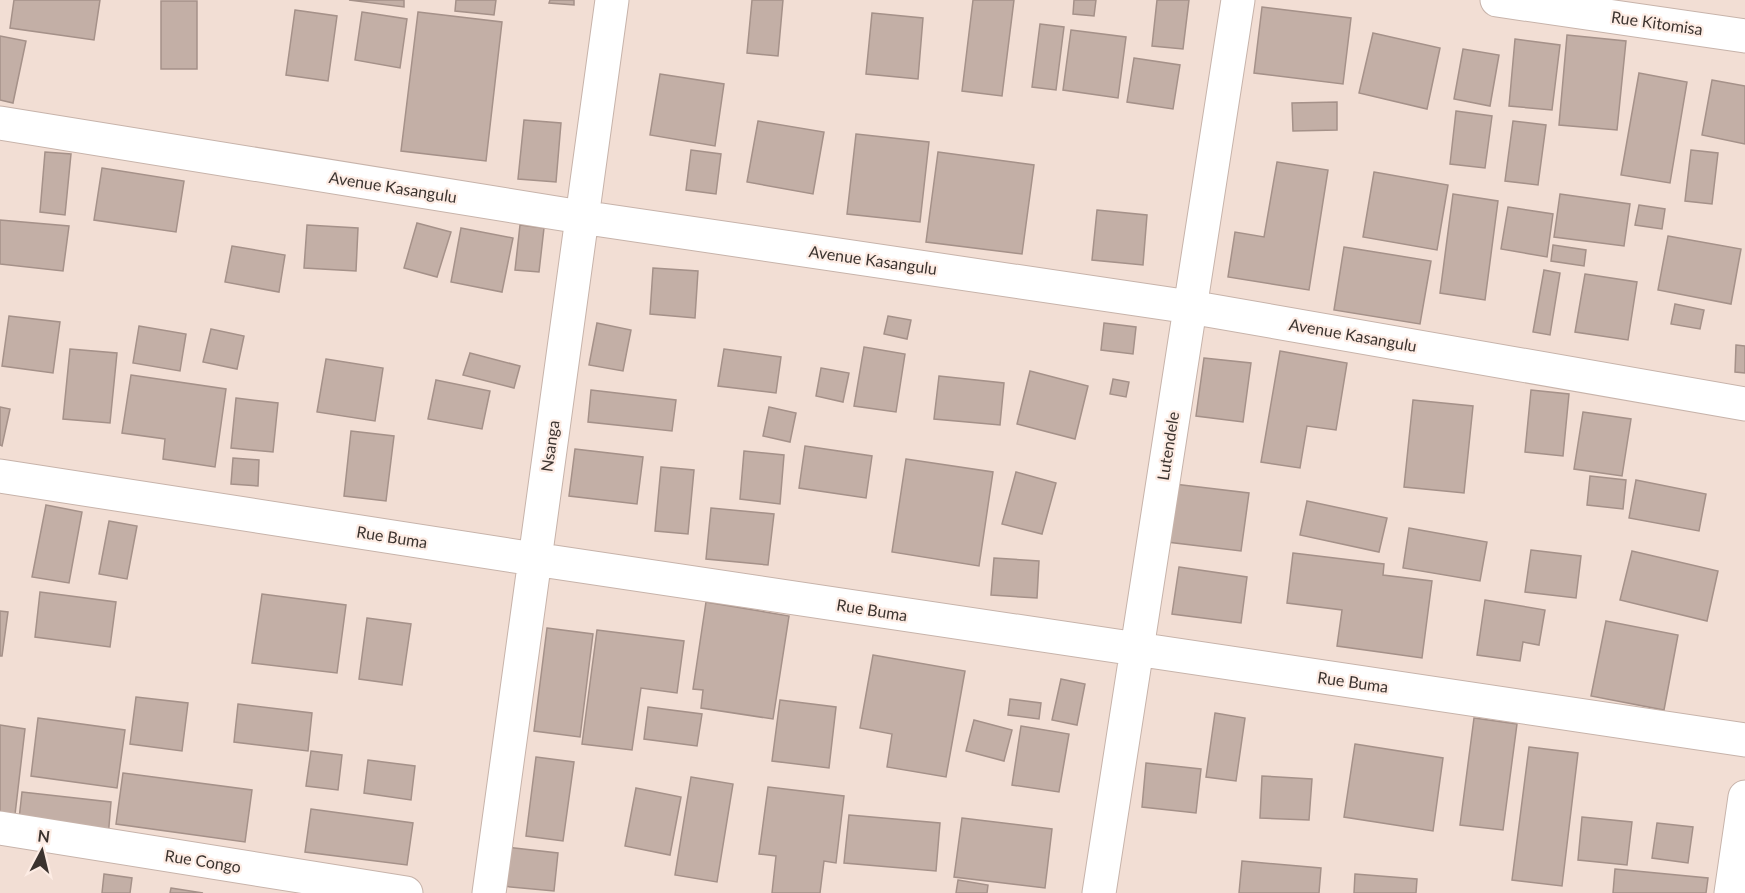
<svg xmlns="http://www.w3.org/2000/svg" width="1745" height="893" font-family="Lato,sans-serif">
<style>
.building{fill:#c3afa6;stroke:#a59189;stroke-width:1.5}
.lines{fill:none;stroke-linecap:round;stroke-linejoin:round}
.street-casing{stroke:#c7b3aa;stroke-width:35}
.street{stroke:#fff;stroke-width:33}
.labels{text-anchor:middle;stroke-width:4.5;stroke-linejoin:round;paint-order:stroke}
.street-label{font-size:16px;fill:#3b332f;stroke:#fdece4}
</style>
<rect width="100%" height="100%" fill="#f2ded4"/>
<path class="building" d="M 14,0 L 100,0 L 94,40 L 10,28 Z
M 349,0 L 404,0 L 404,7 Z
M 456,0 L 496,0 L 494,15 L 455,11 Z
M 550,0 L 574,0 L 574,5 L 549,3 Z
M 752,0 L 783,0 L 778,56 L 747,53 Z
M 973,0 L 1014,0 L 1002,96 L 962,91 Z
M 1074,0 L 1096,0 L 1094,16 L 1073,14 Z
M 1157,0 L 1189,0 L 1183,49 L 1152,46 Z
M 161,1 L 197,1 L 197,69 L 161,69 Z
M 1262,7 L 1351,18 L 1343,84 L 1254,73 Z
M 295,10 L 337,16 L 328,81 L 286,75 Z
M 362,12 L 407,19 L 400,68 L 355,60 Z
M 418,12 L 502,22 L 486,161 L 401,151 Z
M 872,13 L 923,18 L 918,79 L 866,74 Z
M 1040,24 L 1064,27 L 1056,90 L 1032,87 Z
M 1071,30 L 1126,37 L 1118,98 L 1063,90 Z
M 1373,33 L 1440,48 L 1427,109 L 1359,93 Z
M 1567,35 L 1626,41 L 1617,130 L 1559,125 Z
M 0,36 L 26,41 L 13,103 L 0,100 Z
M 1515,39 L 1560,45 L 1552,110 L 1509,106 Z
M 1463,49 L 1499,55 L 1490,106 L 1454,99 Z
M 1134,58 L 1180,65 L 1173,109 L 1127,102 Z
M 1639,73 L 1687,82 L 1670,183 L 1621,175 Z
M 660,74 L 724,84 L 715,146 L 650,135 Z
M 1712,80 L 1745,86 L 1745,144 L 1702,135 Z
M 1337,102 L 1337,130 L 1293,131 L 1292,103 Z
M 1456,111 L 1492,116 L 1485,168 L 1450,164 Z
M 524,120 L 561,123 L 556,182 L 518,179 Z
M 758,121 L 824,132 L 813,194 L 747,182 Z
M 1513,121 L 1546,125 L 1538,185 L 1505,181 Z
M 856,134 L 929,142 L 920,222 L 847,214 Z
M 691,150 L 721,154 L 716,194 L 686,190 Z
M 1691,150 L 1718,153 L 1712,204 L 1685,201 Z
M 45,152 L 71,154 L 65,215 L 40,212 Z
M 938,152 L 1034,165 L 1022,254 L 926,242 Z
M 1277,162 L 1328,170 L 1309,290 L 1228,277 L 1235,232 L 1264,237 Z
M 102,168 L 184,181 L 176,232 L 94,220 Z
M 1374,172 L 1448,185 L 1437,250 L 1363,237 Z
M 1453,194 L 1498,201 L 1485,300 L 1440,293 Z
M 1560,194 L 1630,204 L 1624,246 L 1554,237 Z
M 1639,205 L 1665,209 L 1662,229 L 1635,225 Z
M 1508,207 L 1553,214 L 1547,257 L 1501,249 Z
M 1097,210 L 1147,215 L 1143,265 L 1092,260 Z
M 0,220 L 69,226 L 63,271 L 0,264 Z
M 417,223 L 451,232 L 437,277 L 404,268 Z
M 307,225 L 358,228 L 356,271 L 304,268 Z
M 520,225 L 544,228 L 539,272 L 515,270 Z
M 461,228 L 513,238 L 502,292 L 451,282 Z
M 1668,236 L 1741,249 L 1731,304 L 1658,290 Z
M 1553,245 L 1586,250 L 1584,266 L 1551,261 Z
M 232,246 L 285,255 L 279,292 L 225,282 Z
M 1344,247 L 1431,261 L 1420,324 L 1334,310 Z
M 653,268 L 698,271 L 695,318 L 650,314 Z
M 1544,270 L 1560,273 L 1550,335 L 1533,332 Z
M 1585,274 L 1637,282 L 1628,340 L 1575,332 Z
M 1675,304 L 1704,310 L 1700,329 L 1671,324 Z
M 9,316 L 60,322 L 53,373 L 2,366 Z
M 888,316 L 911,320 L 907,339 L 884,334 Z
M 597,323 L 631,330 L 623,371 L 589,365 Z
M 1104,323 L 1136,327 L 1133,354 L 1101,350 Z
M 139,326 L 186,334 L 180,371 L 133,363 Z
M 211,329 L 244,336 L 237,369 L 203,362 Z
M 1736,345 L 1745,346 L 1745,373 L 1735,372 Z
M 864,347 L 905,354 L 896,412 L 854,406 Z
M 70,349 L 117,353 L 110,423 L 63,419 Z
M 724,349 L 781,357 L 776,393 L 718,386 Z
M 1280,351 L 1347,363 L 1336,430 L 1307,426 L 1300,468 L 1261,462 Z
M 470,353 L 520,366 L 514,388 L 463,375 Z
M 1204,358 L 1251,363 L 1243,422 L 1196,416 Z
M 326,359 L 383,368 L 375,421 L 317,412 Z
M 821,368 L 849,373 L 843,402 L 816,396 Z
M 1030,371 L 1088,386 L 1075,439 L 1017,424 Z
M 131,375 L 226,389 L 215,467 L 163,459 L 165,439 L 122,433 Z
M 939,376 L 1004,383 L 1000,425 L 934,419 Z
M 1113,379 L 1129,382 L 1126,397 L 1110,394 Z
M 436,380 L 490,391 L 482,429 L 428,419 Z
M 591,390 L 676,400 L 672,431 L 588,422 Z
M 1531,390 L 1569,394 L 1563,456 L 1525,452 Z
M 236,398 L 278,403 L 273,452 L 231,448 Z
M 1413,400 L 1473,406 L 1464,493 L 1404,487 Z
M 0,407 L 10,409 L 2,446 L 0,445 Z
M 769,407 L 796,413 L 790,442 L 763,436 Z
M 1583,412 L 1631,419 L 1622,476 L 1574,469 Z
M 351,431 L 394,436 L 386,501 L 344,496 Z
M 805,446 L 872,456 L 866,498 L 799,488 Z
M 575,449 L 643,457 L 637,504 L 569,496 Z
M 744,451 L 784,455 L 780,504 L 740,499 Z
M 233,458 L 259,460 L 258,486 L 231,484 Z
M 906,459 L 993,472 L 979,566 L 892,552 Z
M 661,467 L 694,470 L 688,534 L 655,531 Z
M 1016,472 L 1056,483 L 1042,534 L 1002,524 Z
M 1590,476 L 1626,480 L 1623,509 L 1587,505 Z
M 1636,480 L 1706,494 L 1699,531 L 1629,518 Z
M 1174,484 L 1249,493 L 1241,551 L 1167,542 Z
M 1307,501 L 1387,518 L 1379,552 L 1300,535 Z
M 46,505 L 82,512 L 69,583 L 32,577 Z
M 711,508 L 774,514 L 768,565 L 706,559 Z
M 109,521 L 137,526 L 127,579 L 99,574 Z
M 1409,528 L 1487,542 L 1480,581 L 1403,568 Z
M 1531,550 L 1581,556 L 1576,598 L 1525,592 Z
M 1632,551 L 1718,571 L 1707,621 L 1620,600 Z
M 1293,553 L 1384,564 L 1383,575 L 1432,581 L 1422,658 L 1337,646 L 1342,610 L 1287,603 Z
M 994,558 L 1039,561 L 1037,598 L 991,595 Z
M 1179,567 L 1247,577 L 1241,623 L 1172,614 Z
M 40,592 L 116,602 L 110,647 L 35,637 Z
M 262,594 L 346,605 L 337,673 L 252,663 Z
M 1485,600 L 1545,610 L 1539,645 L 1523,642 L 1520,661 L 1477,655 Z
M 706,602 L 789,616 L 773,719 L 701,708 L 703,690 L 693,689 Z
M 0,611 L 8,612 L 2,656 L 0,656 Z
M 367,618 L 411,624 L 402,685 L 359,679 Z
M 1606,621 L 1678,635 L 1664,710 L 1591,696 Z
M 547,628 L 593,634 L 580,737 L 534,731 Z
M 597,630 L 684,641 L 677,693 L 641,688 L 632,750 L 582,744 Z
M 873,655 L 965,671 L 946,777 L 887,767 L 892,734 L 860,728 Z
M 1061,679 L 1085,684 L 1077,725 L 1052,720 Z
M 136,697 L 188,703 L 182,751 L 130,744 Z
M 1010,699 L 1041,703 L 1039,719 L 1008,715 Z
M 780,700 L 836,707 L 829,768 L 772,761 Z
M 238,704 L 312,713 L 308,751 L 234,742 Z
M 648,707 L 702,714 L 697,746 L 644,739 Z
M 1215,713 L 1245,718 L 1236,781 L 1206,777 Z
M 38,718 L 125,730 L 117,788 L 31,776 Z
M 1474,718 L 1517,724 L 1503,830 L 1460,825 Z
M 974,720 L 1012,730 L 1004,761 L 966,751 Z
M 0,725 L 25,729 L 14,823 L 0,822 Z
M 1021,726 L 1069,734 L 1059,792 L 1012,785 Z
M 1355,744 L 1443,758 L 1433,831 L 1344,817 Z
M 1529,747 L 1578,753 L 1562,886 L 1512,880 Z
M 311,751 L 342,755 L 338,790 L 306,786 Z
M 536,757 L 574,762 L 563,841 L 526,836 Z
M 368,760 L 415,766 L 411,800 L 364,793 Z
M 1146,763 L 1201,769 L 1196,813 L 1142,807 Z
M 123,773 L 252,790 L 245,842 L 116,824 Z
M 1262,776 L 1312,779 L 1309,820 L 1260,818 Z
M 691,777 L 733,784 L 717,882 L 675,875 Z
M 768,787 L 844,796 L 836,863 L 824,861 L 820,893 L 772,893 L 776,856 L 759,854 Z
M 636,788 L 681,797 L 670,855 L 625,846 Z
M 22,792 L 111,802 L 108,838 L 18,828 Z
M 311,809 L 413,823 L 407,865 L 305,852 Z
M 849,815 L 940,823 L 936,871 L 844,863 Z
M 1582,817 L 1632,822 L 1627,865 L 1578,860 Z
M 962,818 L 1052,829 L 1045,888 L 954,877 Z
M 1657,823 L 1693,827 L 1688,863 L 1652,858 Z
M 505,847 L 558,853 L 554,891 L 501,886 Z
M 1242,861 L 1321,868 L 1319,893 L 1239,893 Z
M 1615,869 L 1708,878 L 1706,893 L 1613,893 Z
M 104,874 L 132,878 L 130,893 L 102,893 Z
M 1355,874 L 1417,879 L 1416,893 L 1354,893 Z
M 958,880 L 988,885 L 987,893 L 956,893 Z
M 171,888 L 203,893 L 170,893 Z"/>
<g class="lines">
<g class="street-casing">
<path id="street" d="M 1497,0 L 1745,36
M 0,123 L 581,217 L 1190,307 L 1745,404
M 0,476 L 534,559 L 1745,740
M 0,828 L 406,893
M 489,893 L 612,0
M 1099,893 L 1238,0
M 1731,893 L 1745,797"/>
</g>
<use href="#street" class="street"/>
</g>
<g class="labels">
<g class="street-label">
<text transform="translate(1657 23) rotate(8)" y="6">Rue Kitomisa</text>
<text transform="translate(393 187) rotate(9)" y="6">Avenue Kasangulu</text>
<text transform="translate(873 260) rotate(8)" y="6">Avenue Kasangulu</text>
<text transform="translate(1353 335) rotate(10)" y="6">Avenue Kasangulu</text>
<text transform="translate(550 446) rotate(-82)" y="6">Nsanga</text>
<text transform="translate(1168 446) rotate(-81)" y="6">Lutendele</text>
<text transform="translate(392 537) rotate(9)" y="6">Rue Buma</text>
<text transform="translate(872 610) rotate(9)" y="6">Rue Buma</text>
<text transform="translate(1353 682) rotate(8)" y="6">Rue Buma</text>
<text transform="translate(203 861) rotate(9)" y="6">Rue Congo</text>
</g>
</g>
<g transform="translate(42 851) rotate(7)" stroke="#fdece4" stroke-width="4.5" paint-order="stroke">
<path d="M0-4.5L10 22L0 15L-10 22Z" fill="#3b332f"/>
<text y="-9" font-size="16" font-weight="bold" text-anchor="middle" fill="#3b332f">N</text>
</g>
</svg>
